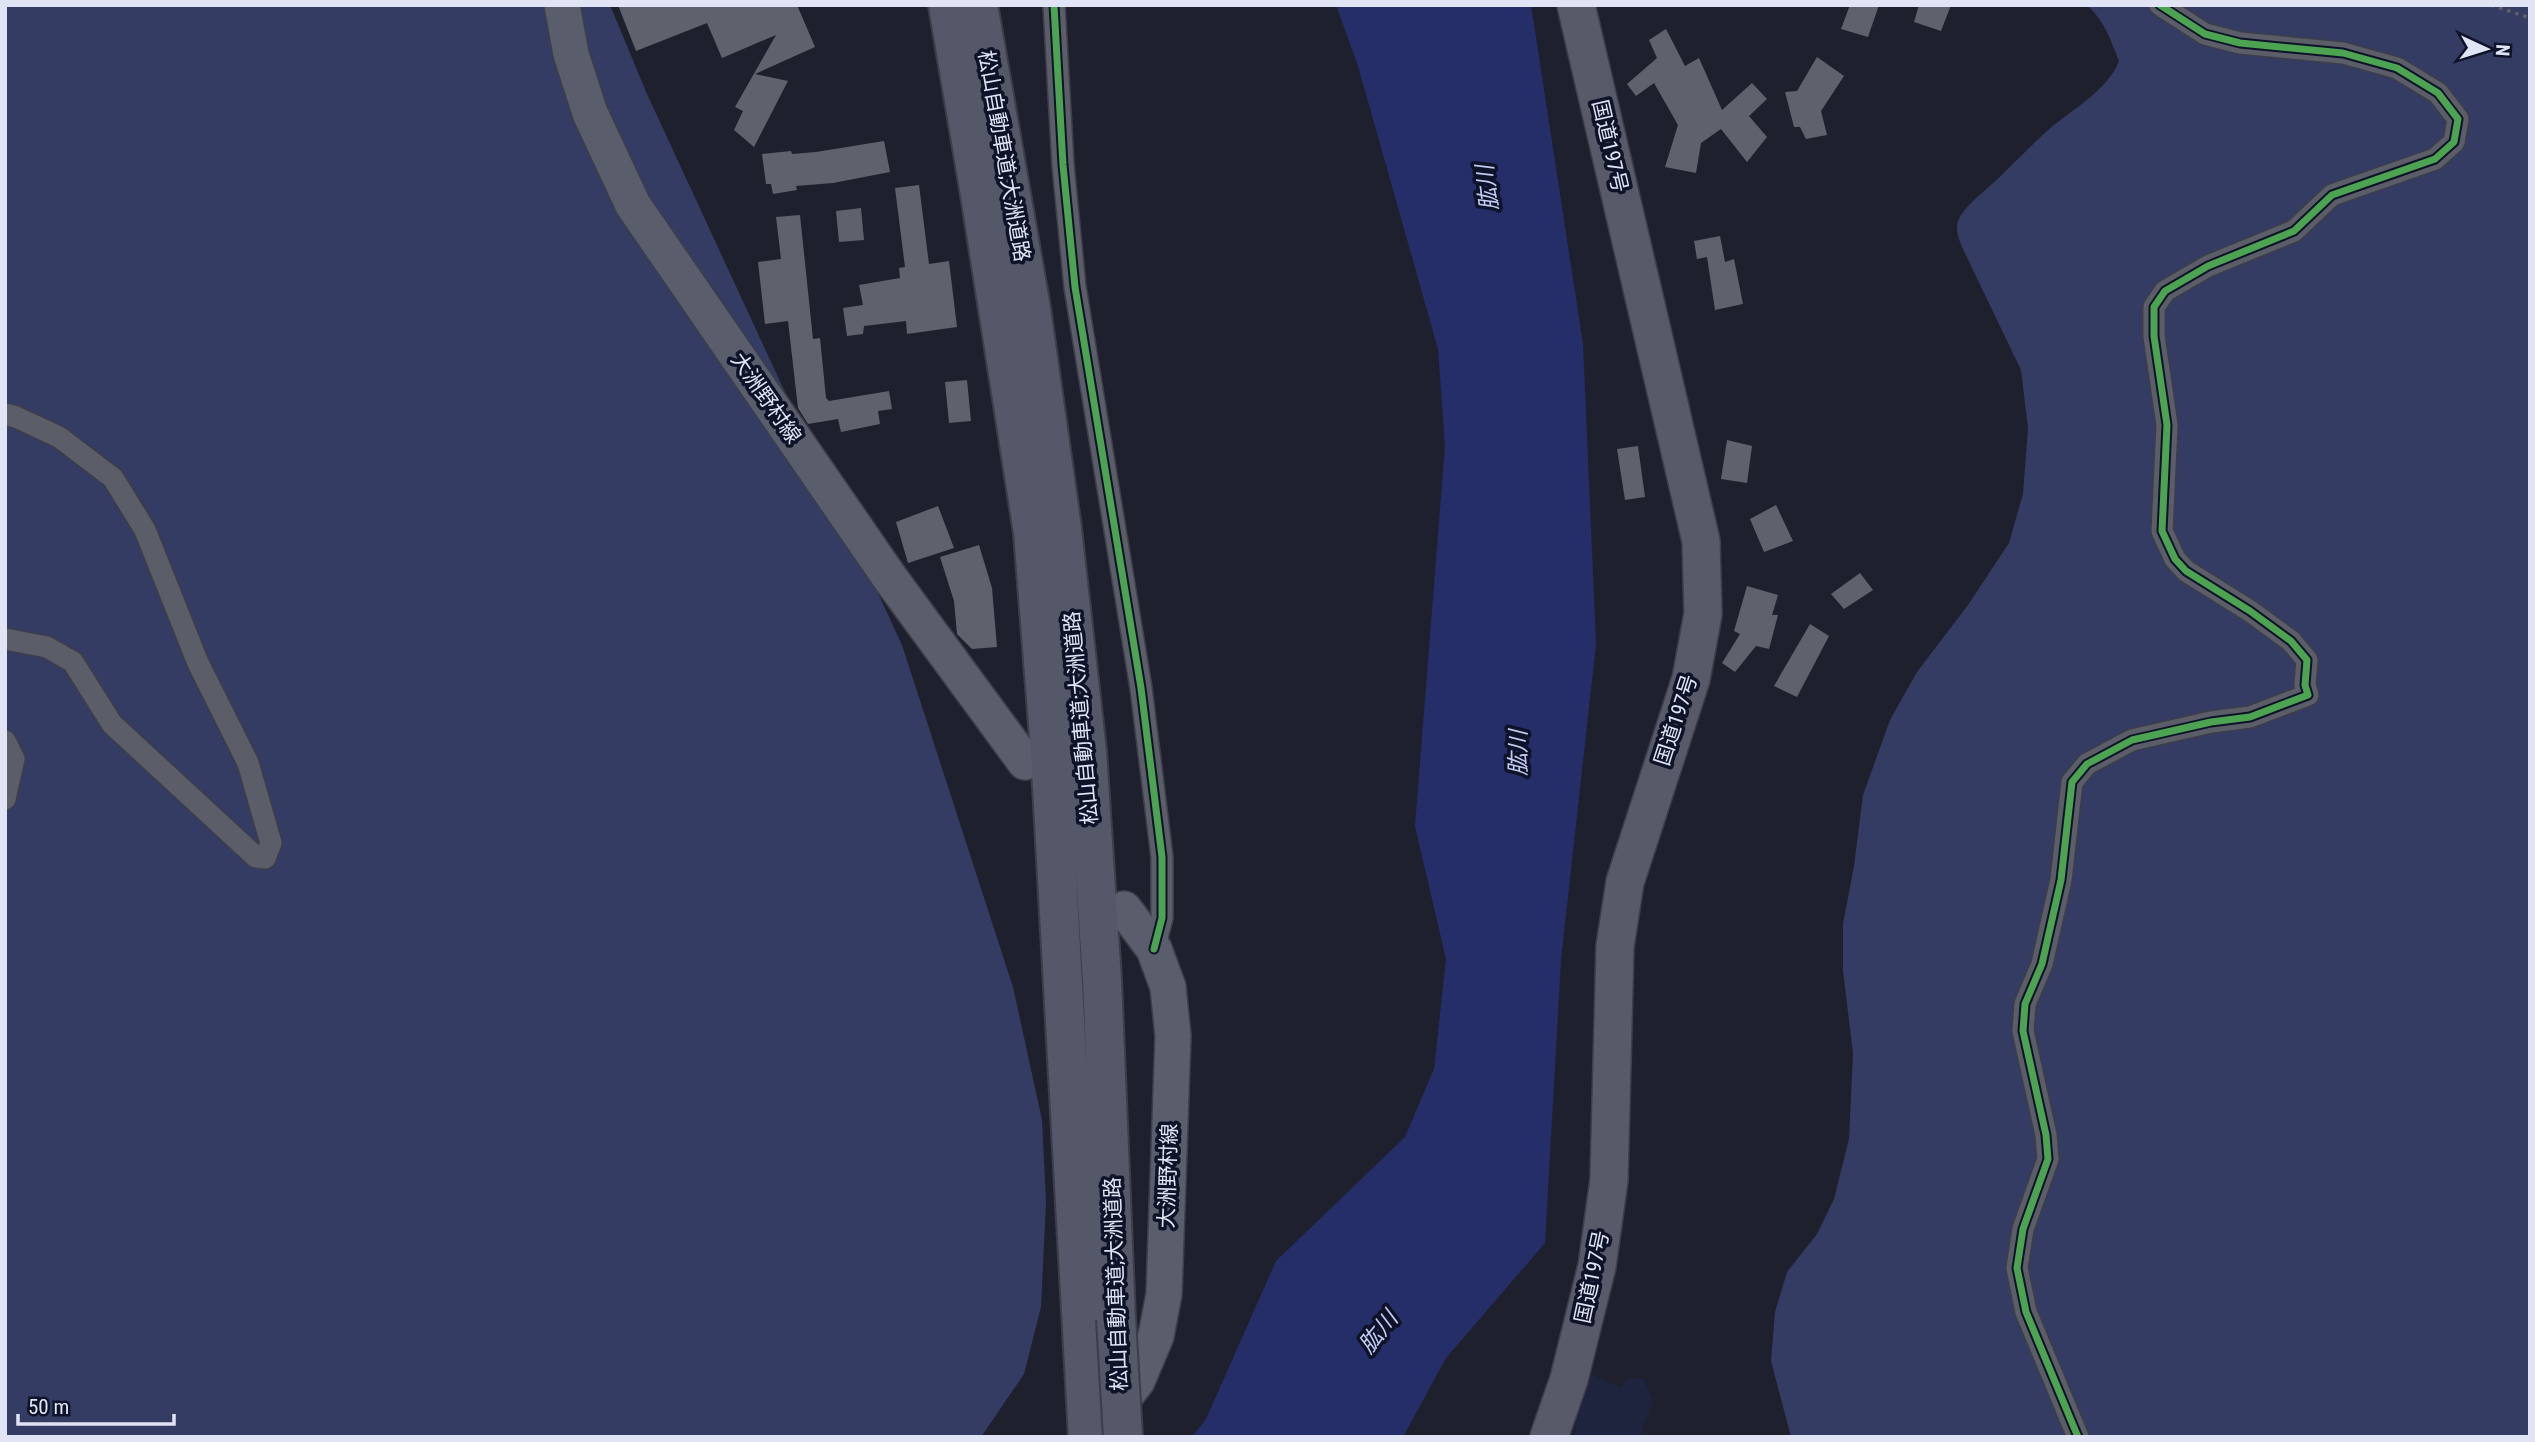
<svg xmlns="http://www.w3.org/2000/svg" width="2535" height="1442" font-family="'Roboto Condensed','Noto Sans JP',sans-serif">
<style>
.built{fill:#1f243e}
.green{fill:#343c63}
.water{fill:#252e69}
.building{fill:#5f626d}
.lines{fill:none;stroke-linecap:round;stroke-linejoin:round}
.minor-casing{stroke:#3d3e4a;stroke-width:24}
.primary-casing{stroke:#3d3e4a;stroke-width:38}
.trunk-casing{stroke:#3d3e4a;stroke-width:40}
.motorway-casing{stroke:#3d3e4a;stroke-width:42}
.path{stroke:#5d5f68;stroke-width:3.5;stroke-dasharray:3.5 5;stroke-linecap:butt}
.minor{stroke:#5b5e68;stroke-width:21}
.primary{stroke:#5a5d6c;stroke-width:35}
.trunk{stroke:#585a6a;stroke-width:37}
.motorway{stroke:#555869;stroke-width:38}
.motorway-bridge-casing{stroke:#3d3e4a;stroke-width:42;stroke-linecap:butt}
.motorway-bridge{stroke:#555869;stroke-width:38}
.cycleway-casing{stroke:#0f1329;stroke-width:11}
.cycleway{stroke:#4ca352;stroke-width:7}
.labels{text-anchor:middle;stroke-width:7;stroke-linejoin:round;paint-order:stroke}
.street-label{font-size:21px;fill:#e0e4f4;stroke:#0f1329}
.water-label{font-size:23px;font-style:italic;fill:#c0cbf2;stroke:#0f1329}
</style>
<rect width="100%" height="100%" fill="#1e212d"/>
<path class="built" d="M 1588,1373 L 1620,1387 L 1629,1378 L 1643,1378 L 1653,1400 L 1640,1437 L 1575,1437 L 1577,1401 Z"/>
<path class="green" d="M 5,5 L 610,5 L 647,94 L 902,645 L 1013,987 L 1042,1120 L 1046,1202 L 1041,1307 L 1024,1374 L 981,1437 L 5,1437 Z
M 2087,5 L 2530,5 L 2530,1437 L 1791,1437 L 1771,1361 L 1775,1312 L 1787,1272 L 1817,1234 L 1834,1199 L 1849,1139 L 1853,1054 L 1843,970 L 1843,924 L 1854,866 L 1863,795 L 1890,720 L 1917,672 L 1968,605 L 2009,543 L 2023,494 L 2028,428 L 2021,370 L 1962,247 C 1959,239 1955,230 1958,221 C 1964,207 1980,195 1991,185 C 2010,168 2027,149 2046,132 C 2070,110 2107,92 2119,61 C 2110,38 2105,22 2087,5 Z"/>
<path class="water" d="M 1336,5 L 1531,5 L 1583,344 L 1596,644 L 1561,960 L 1545,1243 L 1446,1358 L 1403,1437 L 1192,1437 L 1206,1419 L 1276,1261 L 1405,1137 L 1434,1069 L 1446,959 L 1415,826 L 1445,446 L 1438,349 L 1358,66 Z"/>
<path class="building" d="M 618,5 L 797,5 L 815,47 L 755,74 L 788,81 L 754,147 L 734,130 L 743,111 L 735,107 L 776,35 L 722,58 L 707,23 L 636,51 Z
M 1850,5 L 1879,5 L 1868,37 L 1841,29 Z
M 1919,5 L 1951,5 L 1941,31 L 1914,22 Z
M 1666,29 L 1685,66 L 1699,58 L 1722,110 L 1752,83 L 1767,99 L 1749,116 L 1767,137 L 1747,162 L 1721,129 L 1701,143 L 1696,173 L 1665,167 L 1678,125 L 1654,83 L 1636,96 L 1627,84 L 1657,58 L 1649,40 Z
M 1817,57 L 1844,76 L 1821,111 L 1827,135 L 1806,139 L 1800,127 L 1794,127 L 1785,92 L 1797,91 Z
M 884,141 L 890,172 L 833,183 L 796,186 L 797,190 L 773,194 L 771,184 L 766,184 L 762,154 L 791,151 L 792,154 L 816,152 Z
M 919,185 L 929,264 L 949,261 L 957,327 L 907,334 L 906,321 L 864,326 L 863,334 L 847,336 L 843,308 L 863,305 L 859,285 L 900,278 L 899,268 L 905,267 L 895,188 Z
M 861,208 L 864,240 L 839,242 L 836,211 Z
M 800,215 L 813,339 L 820,338 L 826,398 L 829,401 L 889,391 L 892,409 L 878,411 L 880,424 L 841,432 L 838,419 L 808,424 L 798,408 L 788,321 L 765,324 L 758,262 L 781,259 L 776,217 Z
M 1720,236 L 1725,262 L 1734,259 L 1743,304 L 1715,310 L 1707,257 L 1697,259 L 1694,241 Z
M 967,380 L 971,421 L 949,423 L 945,382 Z
M 1727,440 L 1752,446 L 1747,483 L 1721,479 Z
M 1638,446 L 1645,497 L 1625,500 L 1617,449 Z
M 1776,505 L 1793,541 L 1764,552 L 1750,519 Z
M 938,506 L 954,548 L 908,563 L 896,522 Z
M 979,545 L 992,588 L 997,647 L 972,649 L 957,634 L 954,601 L 940,557 Z
M 1860,573 L 1873,590 L 1844,609 L 1831,594 Z
M 1747,586 L 1778,595 L 1772,615 L 1778,615 L 1769,649 L 1756,646 L 1735,672 L 1722,663 L 1740,634 L 1734,631 Z
M 1810,624 L 1829,636 L 1797,697 L 1774,686 Z"/>
<g class="lines">
<g class="minor-casing">
<path id="minor" d="M 1054,5 L 1063,165 L 1075,287 L 1141,688 L 1162,857 L 1162,918 L 1154,949
M 5,414 L 16,417 L 59,437 L 113,478 L 145,530 L 198,663 L 248,763 L 271,843 L 265,858 L 256,857 L 112,724 L 73,662 L 47,647 L 5,639
M 5,741 L 14,759 L 5,799
M 2078,1437 L 2026,1312 L 2017,1268 L 2023,1229 L 2048,1159 L 2046,1135 L 2023,1031 L 2025,1004 L 2042,964 L 2061,880 L 2072,782 L 2087,764 L 2132,740 L 2211,722 L 2250,717 L 2308,695 L 2305,685 L 2307,660 L 2291,641 L 2250,611 L 2186,571 L 2175,559 L 2162,531 L 2167,425 L 2154,336 L 2154,307 L 2165,291 L 2208,266 L 2294,231 L 2332,195 L 2435,159 L 2454,142 L 2458,119 L 2438,93 L 2397,68 L 2343,53 L 2240,43 L 2205,34 L 2160,5"/>
</g>
<g class="primary-casing">
<path id="primary" d="M 562,5 L 571,54 L 590,113 L 633,205 L 890,578 L 1025,762
M 1111,1414 L 1137,1381 L 1156,1336 L 1164,1294 L 1173,1036 L 1168,987 L 1154,949 L 1124,909"/>
</g>
<g class="trunk-casing">
<path id="trunk" d="M 1549,1437 L 1569,1379 L 1597,1266 L 1609,1180 L 1615,946 L 1625,882 L 1691,679 L 1703,614 L 1701,541 L 1576,5"/>
</g>
<g class="motorway-casing">
<path id="motorway" d="M 948,5 L 980,194 L 1033,532 L 1050,750 L 1088,1437
M 978,5 L 1031,309 L 1062,529 L 1087,752 L 1102,980 L 1116,1319"/>
</g>
<path class="path" d="M 2491,5 L 2530,18"/>
<use href="#minor" class="minor"/>
<use href="#primary" class="primary"/>
<use href="#trunk" class="trunk"/>
<use href="#motorway" class="motorway"/>
<g class="motorway-bridge-casing">
<path id="motorway-bridge" d="M 1116,1319 L 1123,1437"/>
</g>
<use href="#motorway-bridge" class="motorway-bridge"/>
<g class="cycleway-casing">
<path id="cycleway" d="M 1054,5 L 1063,165 L 1075,287 L 1141,688 L 1162,857 L 1162,918 L 1154,949
M 2078,1437 L 2026,1312 L 2017,1268 L 2023,1229 L 2048,1159 L 2046,1135 L 2023,1031 L 2025,1004 L 2042,964 L 2061,880 L 2072,782 L 2087,764 L 2132,740 L 2211,722 L 2250,717 L 2308,695 L 2305,685 L 2307,660 L 2291,641 L 2250,611 L 2186,571 L 2175,559 L 2162,531 L 2167,425 L 2154,336 L 2154,307 L 2165,291 L 2208,266 L 2294,231 L 2332,195 L 2435,159 L 2454,142 L 2458,119 L 2438,93 L 2397,68 L 2343,53 L 2240,43 L 2205,34 L 2160,5"/>
</g>
<use href="#cycleway" class="cycleway"/>
</g>
<g class="labels">
<g class="street-label">
<text transform="translate(1610 146) rotate(77)" y="7">国道197号</text>
<text transform="translate(1004 156) rotate(80)" y="7">松山自動車道;大洲道路</text>
<text transform="translate(766 398) rotate(55)" y="7">大洲野村線</text>
<text transform="translate(1081 718) rotate(-95)" y="7">松山自動車道;大洲道路</text>
<text transform="translate(1676 720) rotate(-72)" y="7">国道197号</text>
<text transform="translate(1168 1176) rotate(-88)" y="7">大洲野村線</text>
<text transform="translate(1592 1277) rotate(-78)" y="7">国道197号</text>
<text transform="translate(1116 1284) rotate(-92)" y="7">松山自動車道;大洲道路</text>
</g>
<g class="water-label">
<text transform="translate(1487 188) rotate(-97)" y="8">肱川</text>
<text transform="translate(1518 753) rotate(-90)" y="8">肱川</text>
<text transform="translate(1378 1332) rotate(-51)" y="8">肱川</text>
</g>
</g>
<rect width="2535" height="1442" fill="none" stroke="#e0e4f4" stroke-width="14"/>
<g transform="translate(2486 49) rotate(94)" stroke="#0f1329" stroke-width="5" paint-order="stroke">
<path d="M0-5L12 26L0 18L-12 26Z" fill="#e0e4f4"/>
<text y="-10" font-size="19" font-weight="bold" text-anchor="middle" fill="#e0e4f4">N</text>
</g>
<path d="M18 1414v10h156v-10" fill="none" stroke="#e0e4f4" stroke-width="3.5"/>
<text x="28" y="1414" font-size="21" fill="#e0e4f4" stroke="#0f1329" stroke-width="5" paint-order="stroke">50 m</text>
</svg>
